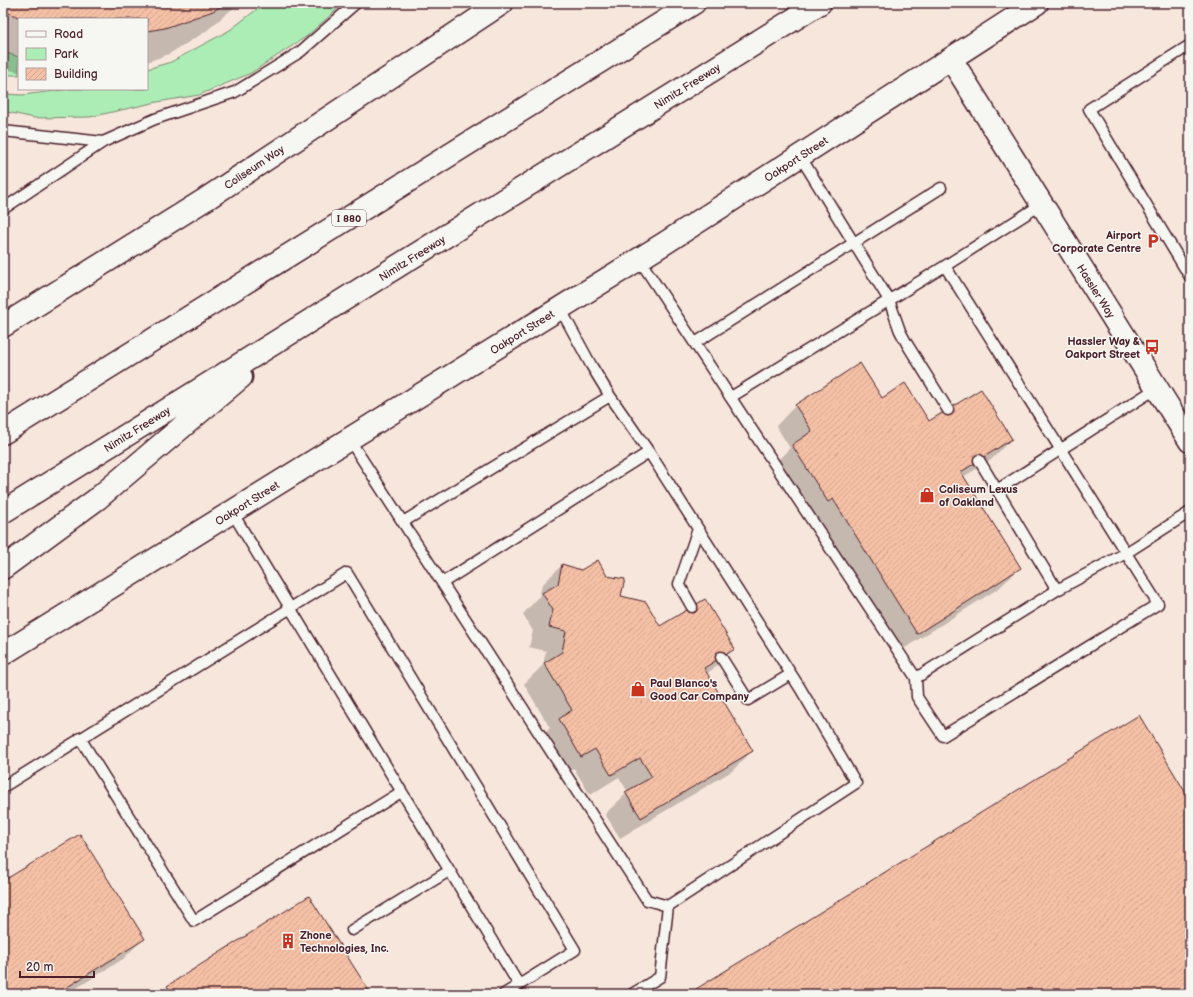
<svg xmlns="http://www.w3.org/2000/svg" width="1193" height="997" font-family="'Balsamiq Sans',sans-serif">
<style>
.green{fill:#acedb5;stroke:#7b8670}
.shadow{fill:#0003}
.building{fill:url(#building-hatch);stroke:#4a1f2b}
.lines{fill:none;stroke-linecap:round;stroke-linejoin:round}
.service-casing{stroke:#4a1f2b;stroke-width:13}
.tertiary-casing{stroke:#4a1f2b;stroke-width:25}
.secondary-casing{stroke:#4a1f2b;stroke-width:25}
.motorway-casing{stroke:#4a1f2b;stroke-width:25}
.service{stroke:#f6f6f2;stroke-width:10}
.tertiary{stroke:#f6f6f2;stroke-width:22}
.secondary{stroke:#f6f6f2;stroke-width:22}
.motorway{stroke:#f6f6f2;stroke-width:22}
.labels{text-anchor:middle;stroke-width:3;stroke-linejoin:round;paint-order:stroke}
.shield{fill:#f6f6f2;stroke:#7e6067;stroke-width:1}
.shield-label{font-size:10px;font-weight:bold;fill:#4a1f2b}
.street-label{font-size:11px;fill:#4a1f2b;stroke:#f6f6f2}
.poi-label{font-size:11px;font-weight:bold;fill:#4a1f2b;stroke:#f6f6f2;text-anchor:start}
</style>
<defs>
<pattern id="building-hatch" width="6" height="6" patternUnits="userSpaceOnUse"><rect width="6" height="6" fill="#f5c1a6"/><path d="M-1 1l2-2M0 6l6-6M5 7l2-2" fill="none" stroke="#d4a58f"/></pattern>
</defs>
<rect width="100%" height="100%" fill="#f6e6db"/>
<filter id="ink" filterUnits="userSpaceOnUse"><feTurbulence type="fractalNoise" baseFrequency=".025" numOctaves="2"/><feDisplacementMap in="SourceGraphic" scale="8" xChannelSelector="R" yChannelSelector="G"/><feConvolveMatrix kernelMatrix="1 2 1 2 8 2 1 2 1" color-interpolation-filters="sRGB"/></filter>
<g filter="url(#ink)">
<path class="green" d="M 265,3 L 344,3 L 307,36 L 251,73 L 199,95 L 157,102 L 90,117 L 34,118 L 3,111 L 3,94 L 22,95 L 71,89 L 147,89 L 147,69 L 171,62 L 230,30 Z
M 3,52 L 19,57 L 19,75 L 3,75 Z"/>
<path class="shadow" d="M 3,3 L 239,3 L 205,32 L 169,54 L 147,62 L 147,19 L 19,19 L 19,72 L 3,69 Z
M 882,399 L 929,423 L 1011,439 L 991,460 L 963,477 L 1020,568 L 999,588 L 897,653 L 772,466 L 790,448 L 776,426 L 796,405 Z
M 562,565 L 620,597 L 660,628 L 734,649 L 713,669 L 706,674 L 752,751 L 732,771 L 620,838 L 605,814 L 628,792 L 619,777 L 590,795 L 574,768 L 561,777 L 539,740 L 550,728 L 524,684 L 543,665 L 546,651 L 529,647 L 533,631 L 523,614 L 539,597 L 542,585 Z
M 3,882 L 143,939 L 123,959 L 67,994 L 3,994 Z
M 168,987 L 370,994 L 161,994 Z"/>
<path class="building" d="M 3,3 L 227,3 L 213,11 L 165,28 L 147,31 L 147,19 L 24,19 L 3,11 Z
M 860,363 L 882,398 L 905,383 L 929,421 L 981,389 L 1012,439 L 961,472 L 1021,568 L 917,634 L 833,499 L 828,502 L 792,445 L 812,431 L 795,405 Z
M 598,560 L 607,576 L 625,579 L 621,596 L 646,602 L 660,626 L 705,599 L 735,649 L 704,668 L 753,751 L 641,818 L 625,792 L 652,777 L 640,758 L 611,775 L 595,749 L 581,757 L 559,719 L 572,710 L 544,663 L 562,652 L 566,631 L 549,627 L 553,610 L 542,593 L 558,584 L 562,564 L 581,570 Z
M 1139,715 L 1190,800 L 1190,994 L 688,994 Z
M 80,834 L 145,939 L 56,994 L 3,994 L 3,881 Z
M 309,896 L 371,994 L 172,994 L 167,986 Z"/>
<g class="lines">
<g class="service-casing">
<path id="service" d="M 1190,45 L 1089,109 L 1190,277
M 3,131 L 103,142 L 3,209
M 103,142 L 155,119 L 235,92 L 300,52 L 356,3
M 800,156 L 889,300 L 900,331 L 907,344 L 948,410
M 639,259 L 916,678 L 1057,590 L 1126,553 L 1190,512
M 945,266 L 1042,204
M 560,308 L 591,365 L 610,396
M 695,343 L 941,188
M 731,397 L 945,266 L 1158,604 L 943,736 L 917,697 L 916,678
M 349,439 L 647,900 L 668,906 L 856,783 L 800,688 L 649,452 L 442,583
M 979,460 L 997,490
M 232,512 L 519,985 L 504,994
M 403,522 L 610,396 L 649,452
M 1057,590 L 997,490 L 1157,388
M 692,607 L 679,584 L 698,529
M 721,657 L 748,700 L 791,674
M 80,738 L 194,921 L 401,792
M 3,787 L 347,573 L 575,950 L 519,985
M 352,930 L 449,871
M 632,994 L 660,977 L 668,906"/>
</g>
<g class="tertiary-casing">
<path id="tertiary" d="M 951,59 L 1190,441
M 3,326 L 206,199 L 502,3"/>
</g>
<g class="secondary-casing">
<path id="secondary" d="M 3,654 L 665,243 L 1037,3"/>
</g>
<g class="motorway-casing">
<path id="motorway" d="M 3,433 L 694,3
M 3,512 L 820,3
M 3,568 L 97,499 L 241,377"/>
</g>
<use href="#service" class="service"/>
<use href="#tertiary" class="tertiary"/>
<use href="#secondary" class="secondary"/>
<use href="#motorway" class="motorway"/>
</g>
</g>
<defs>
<g id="parking-bare" transform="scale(1.2)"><path d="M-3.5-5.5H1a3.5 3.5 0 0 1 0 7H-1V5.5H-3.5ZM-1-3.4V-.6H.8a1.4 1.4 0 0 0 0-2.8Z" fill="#c8321e" stroke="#f6f6f2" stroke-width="2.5" paint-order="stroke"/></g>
<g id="bus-bare" transform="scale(1.2)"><path d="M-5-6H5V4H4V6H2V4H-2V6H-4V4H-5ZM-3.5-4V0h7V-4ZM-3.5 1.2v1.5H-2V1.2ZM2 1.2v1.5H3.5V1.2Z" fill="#c8321e" stroke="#f6f6f2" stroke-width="2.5" paint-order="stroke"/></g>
<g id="shop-bare" transform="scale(1.2)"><path d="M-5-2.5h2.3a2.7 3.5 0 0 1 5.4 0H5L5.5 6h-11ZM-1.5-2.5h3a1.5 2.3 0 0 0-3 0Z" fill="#c8321e" stroke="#f6f6f2" stroke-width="2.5" paint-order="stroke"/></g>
<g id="building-bare" transform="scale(1.2)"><path d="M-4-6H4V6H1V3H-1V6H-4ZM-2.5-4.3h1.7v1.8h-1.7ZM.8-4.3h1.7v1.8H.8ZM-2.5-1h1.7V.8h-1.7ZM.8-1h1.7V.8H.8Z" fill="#c8321e" stroke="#f6f6f2" stroke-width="2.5" paint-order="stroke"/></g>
</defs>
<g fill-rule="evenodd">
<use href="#parking-bare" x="1153" y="241"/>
<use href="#bus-bare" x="1152" y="347"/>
<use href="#shop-bare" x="927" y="495"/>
<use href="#shop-bare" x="638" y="689"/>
<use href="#building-bare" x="288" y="941"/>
</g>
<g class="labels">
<rect class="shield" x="332" y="210" width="34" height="16" rx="3"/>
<g class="shield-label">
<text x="349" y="222">I 880</text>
</g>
<g class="street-label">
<text transform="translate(687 86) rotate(-32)" y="4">Nimitz Freeway</text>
<text transform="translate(796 159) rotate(-33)" y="4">Oakport Street</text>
<text transform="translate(254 167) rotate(-34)" y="4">Coliseum Way</text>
<text transform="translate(412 258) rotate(-32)" y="4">Nimitz Freeway</text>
<text transform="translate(1096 291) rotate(58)" y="4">Hassler Way</text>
<text transform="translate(522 332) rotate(-32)" y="4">Oakport Street</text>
<text transform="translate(137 429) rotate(-32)" y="4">Nimitz Freeway</text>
<text transform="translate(247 503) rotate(-32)" y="4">Oakport Street</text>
</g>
<g class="poi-label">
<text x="1141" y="239" text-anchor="end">Airport<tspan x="1141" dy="13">Corporate Centre</tspan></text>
<text x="1140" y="345" text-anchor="end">Hassler Way &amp;<tspan x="1140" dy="13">Oakport Street</tspan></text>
<text x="939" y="493">Coliseum Lexus<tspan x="939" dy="13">of Oakland</tspan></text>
<text x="650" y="687">Paul Blanco's<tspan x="650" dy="13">Good Car Company</tspan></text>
<text x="300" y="939">Zhone<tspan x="300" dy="13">Technologies, Inc.</tspan></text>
</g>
</g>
<rect width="1193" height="997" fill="none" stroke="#f6f6f2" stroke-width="16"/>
<rect x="8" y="8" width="1177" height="981" fill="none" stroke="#4a1f2b" stroke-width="1.5" filter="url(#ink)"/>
<rect x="18" y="18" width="130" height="72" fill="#f6f6f2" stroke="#b1a0a2"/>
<rect x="26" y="31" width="20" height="6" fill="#f6f6f2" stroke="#b1a0a2"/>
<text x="54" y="38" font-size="12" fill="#4a1f2b">Road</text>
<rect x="26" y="48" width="20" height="12" fill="#acedb5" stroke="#b1a0a2"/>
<text x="54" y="58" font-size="12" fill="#4a1f2b">Park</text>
<rect x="26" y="68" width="20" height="12" fill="url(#building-hatch)" stroke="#b1a0a2"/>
<text x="54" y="78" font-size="12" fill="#4a1f2b">Building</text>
<path d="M20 971v6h74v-6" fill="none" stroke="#4a1f2b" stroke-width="2"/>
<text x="26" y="971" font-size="12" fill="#4a1f2b" stroke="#f6f6f2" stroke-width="3" paint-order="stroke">20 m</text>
</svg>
